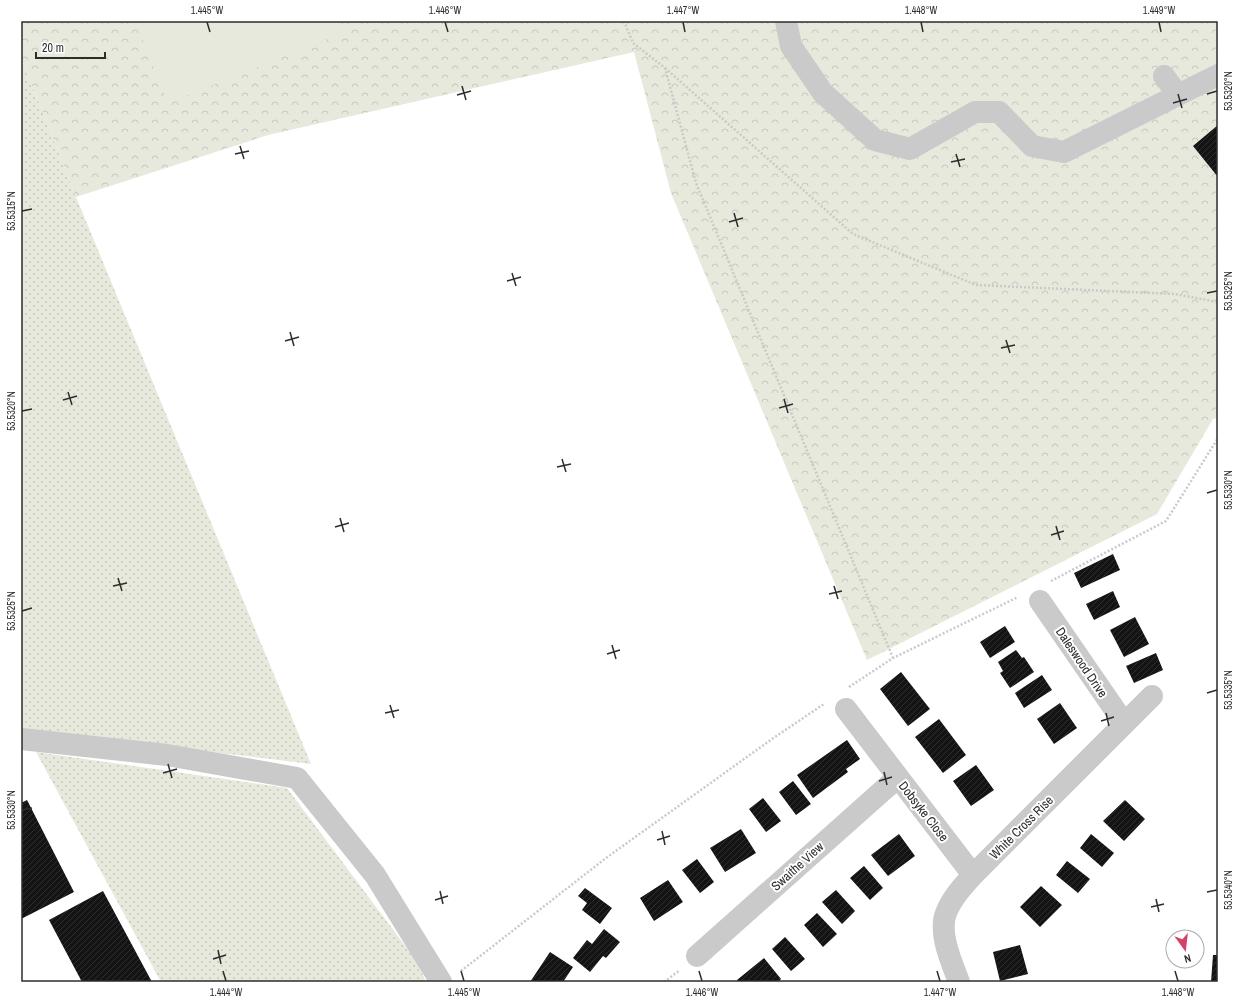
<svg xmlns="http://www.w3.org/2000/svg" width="1239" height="1003" font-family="'Archivo Narrow',sans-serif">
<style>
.grass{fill:url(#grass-dots)}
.park{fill:url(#park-crowns)}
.pitch{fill:#e6e9dc}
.building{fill:url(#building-hatch)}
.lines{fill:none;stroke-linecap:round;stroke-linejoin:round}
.path{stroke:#cacaca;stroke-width:2.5;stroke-dasharray:2 2;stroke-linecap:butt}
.minor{stroke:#cacaca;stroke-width:22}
.ticks{fill:none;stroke:#2d2d2d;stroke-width:1.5}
.labels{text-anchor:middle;stroke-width:4;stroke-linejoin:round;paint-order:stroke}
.street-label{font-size:13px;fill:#2d2d2d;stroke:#fff}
.neatline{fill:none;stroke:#2d2d2d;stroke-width:1.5}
.ticks-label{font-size:10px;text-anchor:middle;fill:#2d2d2d}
</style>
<defs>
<pattern id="grass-dots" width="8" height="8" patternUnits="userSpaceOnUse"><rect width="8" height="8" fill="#e6e9dc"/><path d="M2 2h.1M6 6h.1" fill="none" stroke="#c6c8bd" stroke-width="1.8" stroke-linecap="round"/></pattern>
<pattern id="park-crowns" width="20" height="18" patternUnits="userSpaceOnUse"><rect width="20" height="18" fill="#e6e9dc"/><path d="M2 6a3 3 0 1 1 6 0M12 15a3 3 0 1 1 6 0" fill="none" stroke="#c6c8bd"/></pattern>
<pattern id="building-hatch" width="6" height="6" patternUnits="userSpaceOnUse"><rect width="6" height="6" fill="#141414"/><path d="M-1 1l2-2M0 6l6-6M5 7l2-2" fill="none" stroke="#2e2e2e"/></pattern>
</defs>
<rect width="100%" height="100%" fill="#fff"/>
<path class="grass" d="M 21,57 L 76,197 L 311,764 L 21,729 Z
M 36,752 L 287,788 L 418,963 L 426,982 L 161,982 Z"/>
<path class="park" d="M 21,21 L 1218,21 L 1218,418 L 1213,419 L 1157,514 L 867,660 L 671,193 L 634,52 L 268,135 L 76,197 L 21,57 Z"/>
<path class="pitch" d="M 135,21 L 338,21 L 343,33 L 168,103 Z"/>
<path class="building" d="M 1218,125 L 1218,177 L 1193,146 Z
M 1113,554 L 1120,570 L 1081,588 L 1074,573 Z
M 1113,591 L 1120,607 L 1094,620 L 1086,604 Z
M 1135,617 L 1149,644 L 1124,657 L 1110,630 Z
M 1005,626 L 1015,642 L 990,658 L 980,642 Z
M 1016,650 L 1022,658 L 1024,657 L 1034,672 L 1010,688 L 1000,673 L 1003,671 L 998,662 Z
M 1156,653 L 1163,670 L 1134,683 L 1126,666 Z
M 901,672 L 930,709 L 908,726 L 880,689 Z
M 1042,675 L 1052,690 L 1024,708 L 1015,693 Z
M 1060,703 L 1077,728 L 1054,744 L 1037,719 Z
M 939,719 L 966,755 L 943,773 L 915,737 Z
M 847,740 L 860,759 L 846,769 L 848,772 L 813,798 L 797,775 Z
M 976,765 L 994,790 L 971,806 L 953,781 Z
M 793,781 L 811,804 L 796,815 L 779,792 Z
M 763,798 L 781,821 L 766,832 L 749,809 Z
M 27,800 L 74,892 L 21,919 L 21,803 Z
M 1125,800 L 1145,819 L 1124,841 L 1103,821 Z
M 741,829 L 756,853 L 725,872 L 710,848 Z
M 899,834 L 915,856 L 888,876 L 871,855 Z
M 1091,834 L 1114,853 L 1102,867 L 1080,848 Z
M 697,859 L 714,882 L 700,893 L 682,870 Z
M 1067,861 L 1090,879 L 1078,893 L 1056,875 Z
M 864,866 L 883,888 L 870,900 L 850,878 Z
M 668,880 L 683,902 L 654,921 L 640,898 Z
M 1041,886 L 1062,905 L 1040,927 L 1020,907 Z
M 585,888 L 612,908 L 600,924 L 582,910 L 587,903 L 578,896 Z
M 836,890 L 855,911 L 842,924 L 822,902 Z
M 103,891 L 152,982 L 82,982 L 49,920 Z
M 817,913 L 837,934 L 823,947 L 804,925 Z
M 604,929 L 620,942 L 606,958 L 603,956 L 590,972 L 573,958 L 587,940 L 592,944 Z
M 785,937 L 805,959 L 791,971 L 772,949 Z
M 1020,945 L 1028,974 L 1000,981 L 993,952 Z
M 550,952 L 573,967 L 563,982 L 530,982 Z
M 1213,955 L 1218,955 L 1218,982 L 1211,982 Z
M 764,958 L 781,979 L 778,982 L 738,982 L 737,980 Z"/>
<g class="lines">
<path class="path" d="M 624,21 L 633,43 L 665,68 L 696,183 L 893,658
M 665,68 L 853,234 L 976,285 L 1175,294 L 1218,302
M 1051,581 L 1166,521 L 1218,438
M 849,687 L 893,658 L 1018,597
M 461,971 L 606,858 L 772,739 L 824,704
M 664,982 L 680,970"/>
<path class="minor" d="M 786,21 L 791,46 L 823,93 L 875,140 L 910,149 L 975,112 L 999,112 L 1032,146 L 1064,152 L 1218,75
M 1164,76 L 1178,95
M 1040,601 L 1124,723
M 846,709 L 973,875
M 21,739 L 167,755 L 297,778 L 375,875 L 441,982
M 697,956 L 898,777
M 959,982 C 952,963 938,933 946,913 C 952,898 963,886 973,875 L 1152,696"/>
</g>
<path class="ticks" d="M 207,22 L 210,32M 445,22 L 448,32M 683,22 L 685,32M 921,22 L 923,32M 1159,22 L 1161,32M 462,86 L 466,100M 1178,94 L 1182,108M 1207,94 L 1217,91M 457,95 L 471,91M 1173,103 L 1187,99M 240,146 L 244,159M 235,154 L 249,151M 956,154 L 960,167M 951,162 L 965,159M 22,211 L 32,209M 734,213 L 738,227M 729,222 L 743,218M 512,273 L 516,286M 507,281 L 521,277M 1207,293 L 1217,291M 290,332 L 294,346M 1006,340 L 1010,353M 285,341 L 299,337M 1001,348 L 1015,345M 68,392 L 72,405M 784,399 L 788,413M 63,400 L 77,396M 779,408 L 793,404M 22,411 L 32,409M 562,459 L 566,472M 557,467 L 571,464M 1207,493 L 1217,490M 340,518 L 344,532M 1056,526 L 1060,540M 335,527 L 349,523M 1051,535 L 1064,531M 118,578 L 122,591M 113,586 L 127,583M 834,586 L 838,599M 829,594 L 842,591M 22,611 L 32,608M 612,645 L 616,659M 607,654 L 620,650M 1207,693 L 1217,690M 390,705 L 394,718M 385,713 L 399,710M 1106,713 L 1109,726M 1101,721 L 1114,717M 168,764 L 172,778M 884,772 L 887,785M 163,773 L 177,769M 879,781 L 892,777M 22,810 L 32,808M 662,831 L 665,845M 657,840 L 670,836M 440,891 L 443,904M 1207,892 L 1217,890M 1156,899 L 1159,912M 435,900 L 448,896M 1151,907 L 1164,904M 218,950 L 221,964M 213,959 L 226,955M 223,971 L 226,981M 461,971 L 464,981M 699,971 L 702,981M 937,971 L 940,981M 1175,971 L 1178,981"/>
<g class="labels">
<g class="street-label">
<text transform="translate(1082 662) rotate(56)" y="5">Daleswood Drive</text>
<text transform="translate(924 811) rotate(52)" y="5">Dobsyke Close</text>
<text transform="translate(1021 827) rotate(-45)" y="5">White Cross Rise</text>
<text transform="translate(797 866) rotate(-42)" y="5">Swaithe View</text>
</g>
</g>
<rect width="1239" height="1003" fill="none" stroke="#ffffff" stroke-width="44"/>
<g transform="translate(1185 949) rotate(165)"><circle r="19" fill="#ffffff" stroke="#ababab"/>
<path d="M0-3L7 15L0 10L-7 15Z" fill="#d14369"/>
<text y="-6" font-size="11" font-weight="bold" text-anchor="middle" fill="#2d2d2d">N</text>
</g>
<path d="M36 52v6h69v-6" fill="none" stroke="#2d2d2d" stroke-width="2"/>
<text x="42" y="52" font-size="12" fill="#2d2d2d" stroke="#ffffff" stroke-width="3" paint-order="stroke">20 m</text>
<rect x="22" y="22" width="1195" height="959" class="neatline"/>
<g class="ticks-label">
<text x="207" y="14">1.445°W</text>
<text x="445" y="14">1.446°W</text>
<text x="683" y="14">1.447°W</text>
<text x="921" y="14">1.448°W</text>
<text x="1159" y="14">1.449°W</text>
<text transform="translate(1228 91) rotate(-90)" y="4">53.5320°N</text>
<text transform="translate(11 211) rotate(-90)" y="4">53.5315°N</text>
<text transform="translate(1228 291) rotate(-90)" y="4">53.5325°N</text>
<text transform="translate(11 411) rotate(-90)" y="4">53.5320°N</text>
<text transform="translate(1228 490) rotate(-90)" y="4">53.5330°N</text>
<text transform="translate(11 611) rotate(-90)" y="4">53.5325°N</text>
<text transform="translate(1228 690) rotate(-90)" y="4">53.5335°N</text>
<text transform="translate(11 810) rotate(-90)" y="4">53.5330°N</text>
<text transform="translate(1228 890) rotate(-90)" y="4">53.5340°N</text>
<text x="226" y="996">1.444°W</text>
<text x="464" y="996">1.445°W</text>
<text x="702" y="996">1.446°W</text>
<text x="940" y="996">1.447°W</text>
<text x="1178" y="996">1.448°W</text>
</g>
</svg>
